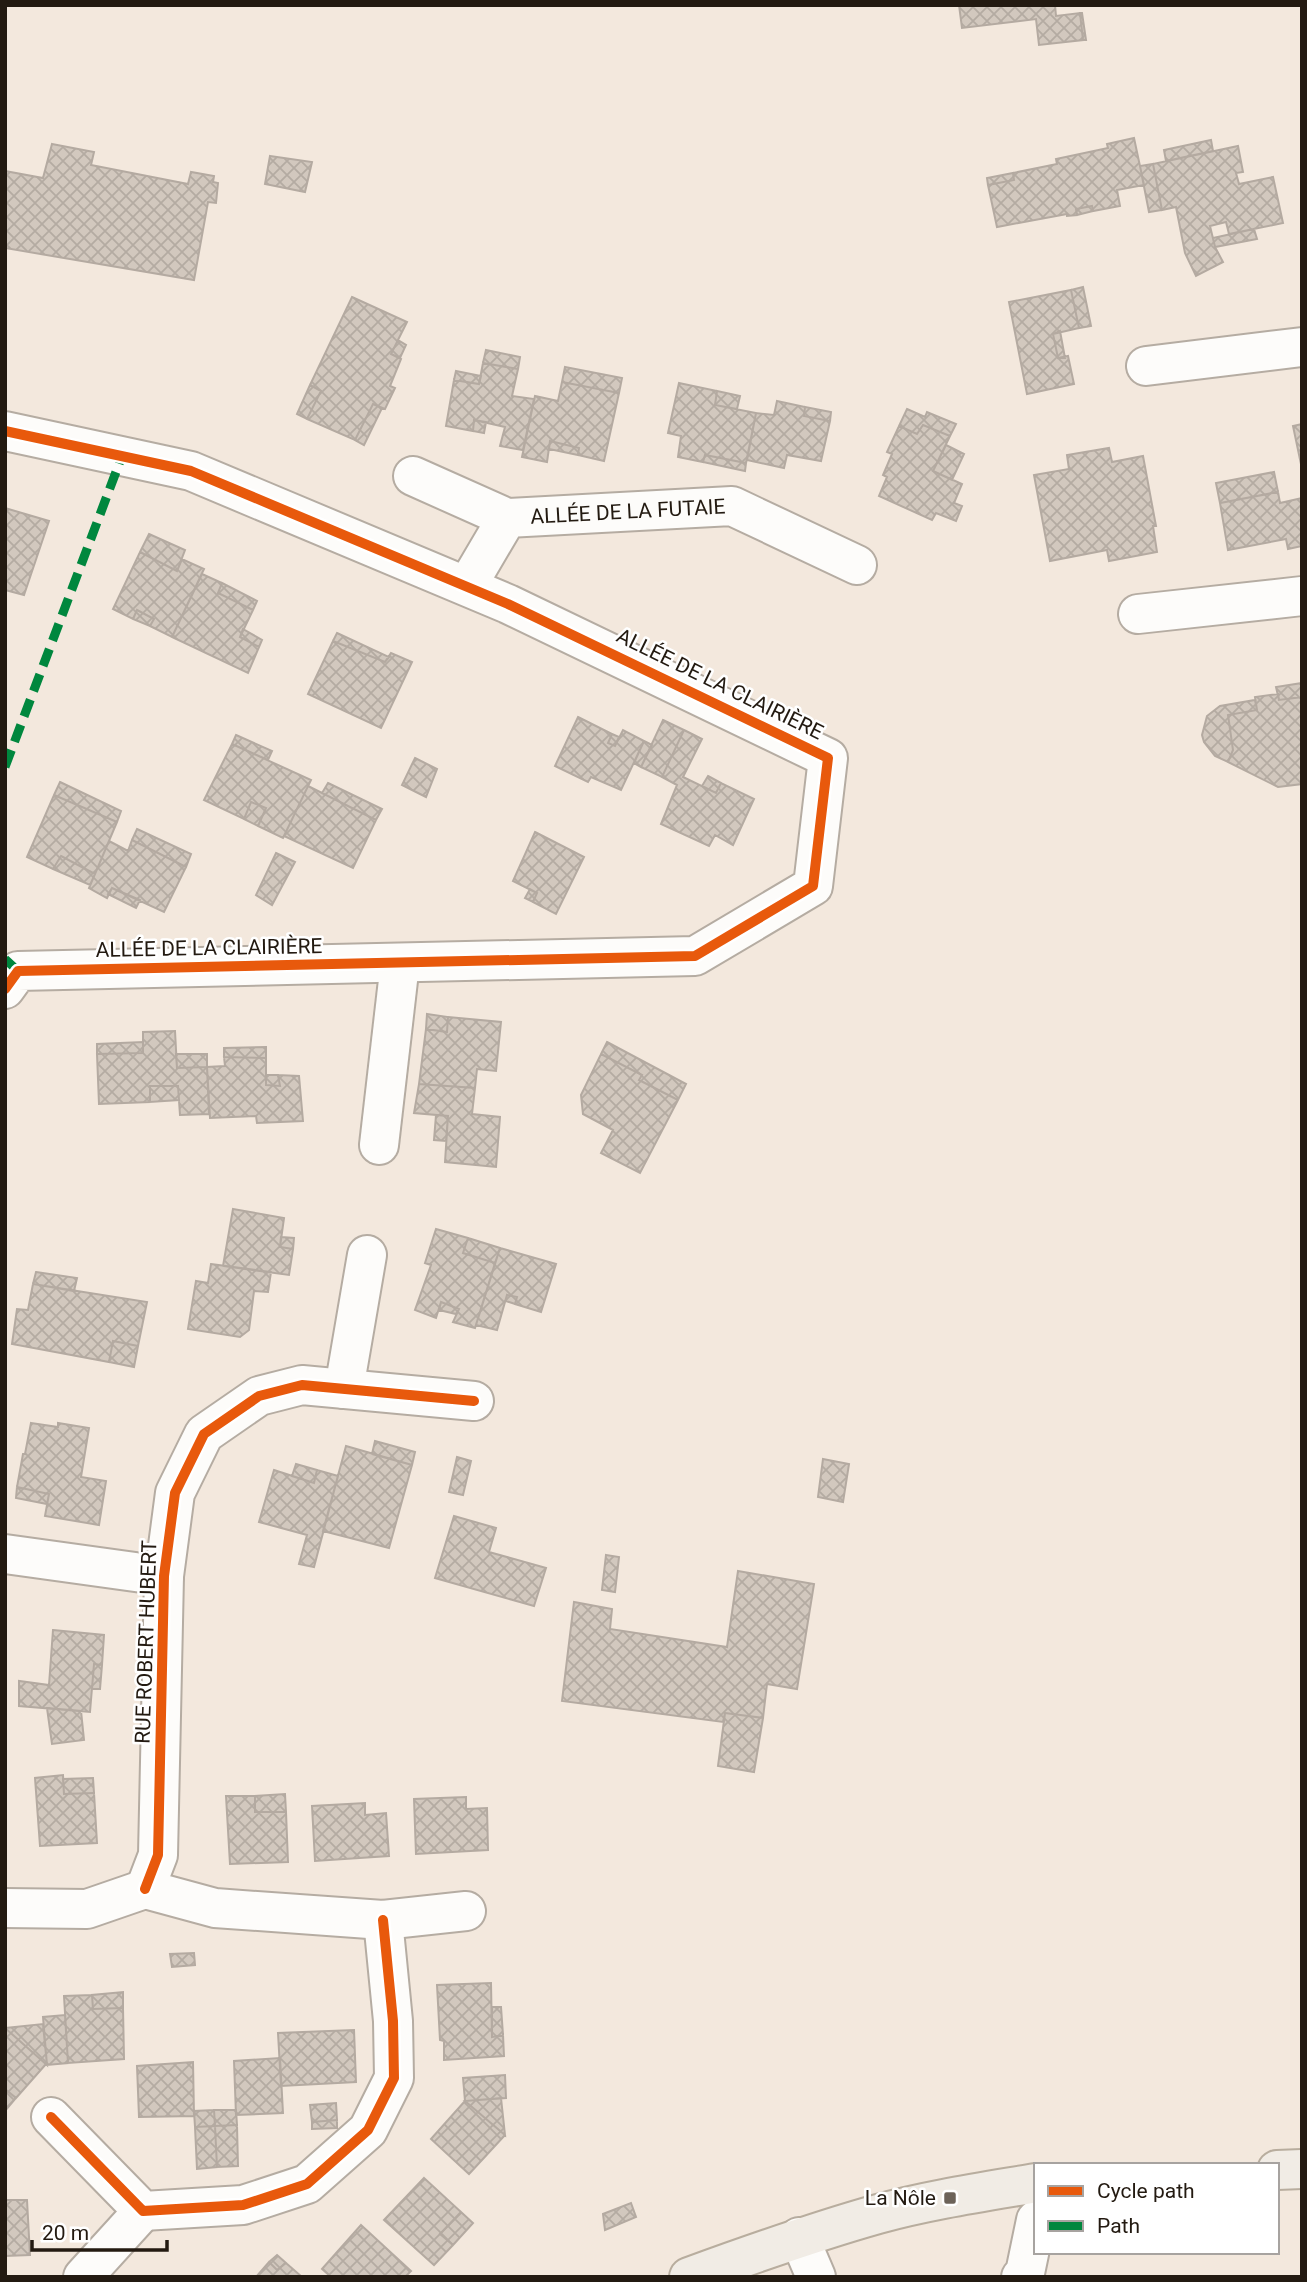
<svg xmlns="http://www.w3.org/2000/svg" width="1307" height="2282" font-family="Roboto,sans-serif">
<style>
.building{fill:url(#building-cross-hatch);stroke:#b4aaa1;stroke-width:2}
.lines{fill:none;stroke-linecap:round;stroke-linejoin:round}
.minor-casing{stroke:#b5aca2;stroke-width:42}
.major-casing{stroke:#b8ad9e;stroke-width:42}
.minor{stroke:#fdfcfa;stroke-width:38}
.major{stroke:#f1ece5;stroke-width:38}
.quiet{stroke:#00873e;stroke-width:9;stroke-dasharray:18 9;stroke-linecap:butt}
.cycleway-casing{stroke:#fff;stroke-width:15}
.cycleway{stroke:#e8590c;stroke-width:10}
.poi-dot{fill:#6c6258;stroke:#fff;stroke-width:2.5}
.labels{text-anchor:middle;stroke-width:5;stroke-linejoin:round;paint-order:stroke}
.street-label{font-size:21px;fill:#231a11;stroke:#fff}
.poi-label{font-size:21px;fill:#231a11;stroke:#fff;text-anchor:end}
</style>
<defs>
<pattern id="building-cross-hatch" width="8" height="8" patternUnits="userSpaceOnUse" patternTransform="scale(1.75)"><rect width="8" height="8" fill="#d2c8be"/><path d="M0 0l8 8M0 8l8-8" fill="none" stroke="#b4aba2"/></pattern>
</defs>
<rect width="100%" height="100%" fill="#f3e8dd"/>
<path class="building" d="M 959,5 L 1055,5 L 1056,16 L 1080,13 L 1083,40 L 1039,45 L 1036,19 L 962,28 Z
M 1080,13 L 1082,13 L 1086,40 L 1083,40 Z
M 1134,138 L 1144,185 L 1117,190 L 1120,206 L 1093,211 L 1092,206 L 1076,209 L 1077,215 L 1067,216 L 1067,214 L 997,227 L 988,185 L 1014,180 L 1013,173 L 1057,164 L 1056,159 L 1108,148 L 1107,144 Z
M 1211,140 L 1213,151 L 1166,161 L 1164,150 Z
M 52,144 L 94,152 L 91,165 L 188,184 L 191,172 L 214,176 L 213,182 L 218,183 L 216,203 L 208,202 L 194,280 L 5,248 L 5,171 L 43,178 Z
M 1238,146 L 1243,172 L 1236,173 L 1239,184 L 1273,177 L 1283,223 L 1229,234 L 1226,222 L 1210,226 L 1215,247 L 1223,262 L 1196,276 L 1185,253 L 1176,207 L 1162,210 L 1153,164 Z
M 270,156 L 312,162 L 305,192 L 265,184 Z
M 1153,164 L 1162,210 L 1149,212 L 1140,166 Z
M 1013,173 L 1014,180 L 988,185 L 987,178 Z
M 1092,206 L 1093,211 L 1077,215 L 1076,209 Z
M 1254,229 L 1257,239 L 1215,247 L 1213,238 Z
M 1083,287 L 1091,326 L 1079,328 L 1071,290 Z
M 1071,290 L 1079,328 L 1053,334 L 1058,358 L 1068,356 L 1074,384 L 1027,394 L 1009,302 Z
M 352,297 L 407,322 L 391,354 L 401,359 L 390,386 L 395,388 L 385,409 L 373,404 L 355,440 L 307,419 L 321,391 L 310,385 Z
M 1060,331 L 1065,358 L 1058,358 L 1053,334 Z
M 398,340 L 406,345 L 400,358 L 391,354 Z
M 486,350 L 520,357 L 518,369 L 483,363 Z
M 483,363 L 518,369 L 512,396 L 534,399 L 523,450 L 500,446 L 505,427 L 474,420 L 473,431 L 446,426 L 454,380 L 479,384 Z
M 565,367 L 622,378 L 619,393 L 562,382 Z
M 456,371 L 481,376 L 479,384 L 454,380 Z
M 562,382 L 619,393 L 604,461 L 578,455 L 579,448 L 550,441 L 547,462 L 522,457 L 535,396 L 558,401 Z
M 679,383 L 717,391 L 715,405 L 756,413 L 746,463 L 705,455 L 703,462 L 678,457 L 681,436 L 668,433 Z
M 310,385 L 321,391 L 307,419 L 297,414 Z
M 717,391 L 740,396 L 737,409 L 715,405 Z
M 777,401 L 805,407 L 804,416 L 830,421 L 821,461 L 787,455 L 784,468 L 747,460 L 756,413 L 774,415 Z
M 373,404 L 382,408 L 364,445 L 355,440 Z
M 805,407 L 831,412 L 830,421 L 804,416 Z
M 907,409 L 925,417 L 927,412 L 956,424 L 950,436 L 923,425 L 917,434 L 899,426 Z
M 474,420 L 486,422 L 484,433 L 473,431 Z
M 1302,424 L 1302,469 L 1293,426 Z
M 923,425 L 950,436 L 933,471 L 962,484 L 954,503 L 962,506 L 956,521 L 936,513 L 932,520 L 879,496 L 887,477 L 883,475 L 892,454 L 887,452 L 899,426 L 917,434 Z
M 550,441 L 579,448 L 578,455 L 549,449 Z
M 946,445 L 964,454 L 952,480 L 933,471 Z
M 1109,448 L 1112,462 L 1143,456 L 1156,526 L 1153,526 L 1157,552 L 1109,561 L 1107,550 L 1050,561 L 1034,475 L 1069,469 L 1067,455 Z
M 705,455 L 746,463 L 745,471 L 703,462 Z
M 1274,472 L 1278,492 L 1220,503 L 1216,483 Z
M 1278,492 L 1280,503 L 1302,498 L 1302,546 L 1288,549 L 1286,539 L 1228,550 L 1220,503 Z
M 5,508 L 49,521 L 24,595 L 5,590 Z
M 149,534 L 185,550 L 177,571 L 140,552 Z
M 140,552 L 177,571 L 182,559 L 204,569 L 172,637 L 150,626 L 154,619 L 137,610 L 133,619 L 113,609 Z
M 202,574 L 222,583 L 218,593 L 253,610 L 240,637 L 259,647 L 248,673 L 172,637 Z
M 222,583 L 257,601 L 253,610 L 218,593 Z
M 137,610 L 154,619 L 150,626 L 133,619 Z
M 243,629 L 262,640 L 259,647 L 240,637 Z
M 337,633 L 389,657 L 385,662 L 333,641 Z
M 333,641 L 385,662 L 391,653 L 412,662 L 381,728 L 308,694 Z
M 1302,683 L 1302,697 L 1279,700 L 1276,687 Z
M 1278,694 L 1279,700 L 1302,697 L 1302,784 L 1278,787 L 1228,762 L 1233,750 L 1228,715 L 1257,710 L 1255,697 Z
M 1255,700 L 1257,710 L 1228,715 L 1233,750 L 1228,762 L 1215,756 L 1204,742 L 1202,735 L 1207,716 L 1220,706 Z
M 578,717 L 612,734 L 608,743 L 615,746 L 623,730 L 644,741 L 621,790 L 591,777 L 588,782 L 555,766 Z
M 663,720 L 684,730 L 662,777 L 641,767 Z
M 684,730 L 702,739 L 683,777 L 716,793 L 721,783 L 754,799 L 733,845 L 715,835 L 709,846 L 661,824 L 677,785 L 662,777 Z
M 612,734 L 619,737 L 615,746 L 608,743 Z
M 236,735 L 272,751 L 268,760 L 232,744 Z
M 644,741 L 652,745 L 641,767 L 634,763 Z
M 232,744 L 311,780 L 283,838 L 258,826 L 266,808 L 251,802 L 244,819 L 204,800 Z
M 415,758 L 437,769 L 426,797 L 402,785 Z
M 708,776 L 721,783 L 716,793 L 702,786 Z
M 60,782 L 121,811 L 117,822 L 54,795 Z
M 328,783 L 382,809 L 376,820 L 322,793 Z
M 308,786 L 376,820 L 353,868 L 284,836 Z
M 54,795 L 117,822 L 95,874 L 61,856 L 53,869 L 27,857 Z
M 251,802 L 266,808 L 258,826 L 244,819 Z
M 137,829 L 191,854 L 186,867 L 132,840 Z
M 535,832 L 584,857 L 556,914 L 533,902 L 537,893 L 513,881 Z
M 132,840 L 186,867 L 164,912 L 112,888 L 107,898 L 89,888 L 109,841 L 128,851 Z
M 276,853 L 295,862 L 272,905 L 256,895 Z
M 61,856 L 95,874 L 90,885 L 53,869 Z
M 112,888 L 140,900 L 136,908 L 108,894 Z
M 530,889 L 537,893 L 533,902 L 525,898 Z
M 427,1014 L 448,1017 L 447,1032 L 426,1029 Z
M 448,1017 L 501,1022 L 496,1071 L 477,1069 L 475,1088 L 419,1084 L 426,1029 L 447,1032 Z
M 175,1031 L 177,1068 L 207,1067 L 209,1114 L 180,1115 L 178,1086 L 150,1086 L 150,1102 L 99,1104 L 97,1054 L 143,1053 L 143,1032 Z
M 143,1042 L 143,1053 L 97,1054 L 97,1044 Z
M 607,1042 L 686,1084 L 678,1100 L 639,1080 L 642,1075 L 601,1054 Z
M 266,1047 L 266,1058 L 224,1057 L 224,1048 Z
M 176,1054 L 207,1054 L 207,1067 L 177,1068 Z
M 601,1054 L 642,1075 L 639,1080 L 678,1100 L 640,1173 L 601,1153 L 613,1130 L 583,1114 L 581,1095 Z
M 224,1057 L 266,1058 L 266,1085 L 280,1086 L 278,1075 L 299,1076 L 303,1121 L 257,1123 L 256,1116 L 210,1118 L 207,1067 L 225,1066 Z
M 266,1075 L 278,1075 L 280,1086 L 266,1085 Z
M 419,1084 L 475,1088 L 472,1114 L 500,1117 L 496,1167 L 445,1162 L 448,1116 L 414,1113 Z
M 150,1086 L 178,1086 L 179,1100 L 150,1102 Z
M 436,1115 L 448,1116 L 446,1141 L 434,1140 Z
M 233,1209 L 284,1218 L 280,1247 L 293,1249 L 289,1275 L 223,1266 Z
M 436,1229 L 468,1238 L 463,1253 L 495,1263 L 475,1328 L 453,1322 L 459,1309 L 441,1302 L 436,1318 L 415,1310 L 431,1265 L 425,1263 Z
M 281,1237 L 294,1238 L 293,1249 L 280,1247 Z
M 468,1238 L 500,1248 L 495,1263 L 463,1253 Z
M 500,1248 L 556,1264 L 541,1312 L 515,1304 L 517,1297 L 507,1295 L 497,1330 L 476,1325 Z
M 211,1264 L 271,1272 L 268,1292 L 254,1291 L 249,1330 L 240,1337 L 188,1329 L 196,1281 L 208,1283 Z
M 36,1272 L 77,1278 L 74,1291 L 33,1284 Z
M 33,1284 L 147,1302 L 138,1346 L 113,1341 L 109,1362 L 12,1344 L 17,1309 L 28,1310 Z
M 507,1295 L 517,1297 L 515,1304 L 506,1301 Z
M 441,1302 L 459,1309 L 456,1314 L 439,1310 Z
M 113,1341 L 138,1346 L 134,1367 L 109,1362 Z
M 31,1423 L 58,1427 L 58,1423 L 89,1428 L 81,1477 L 106,1481 L 99,1525 L 45,1516 L 49,1494 L 17,1487 L 23,1454 L 25,1454 Z
M 375,1441 L 415,1452 L 412,1465 L 372,1454 Z
M 346,1446 L 412,1465 L 389,1548 L 323,1531 Z
M 457,1457 L 471,1461 L 463,1495 L 449,1492 Z
M 823,1459 L 849,1464 L 843,1502 L 818,1497 Z
M 296,1464 L 317,1470 L 314,1483 L 292,1476 Z
M 274,1470 L 314,1483 L 317,1470 L 338,1476 L 314,1567 L 299,1564 L 307,1535 L 259,1522 Z
M 17,1487 L 49,1494 L 47,1504 L 16,1498 Z
M 454,1516 L 496,1528 L 489,1552 L 546,1568 L 534,1606 L 435,1578 Z
M 606,1555 L 619,1557 L 615,1592 L 602,1590 Z
M 738,1571 L 814,1584 L 797,1689 L 767,1684 L 763,1718 L 725,1713 L 723,1722 L 562,1701 L 574,1602 L 612,1609 L 610,1629 L 727,1647 Z
M 53,1630 L 104,1635 L 102,1665 L 94,1664 L 90,1712 L 19,1706 L 19,1681 L 49,1685 Z
M 94,1664 L 102,1665 L 100,1689 L 92,1689 Z
M 47,1708 L 81,1711 L 84,1740 L 52,1744 Z
M 725,1713 L 763,1718 L 754,1772 L 718,1766 Z
M 63,1775 L 64,1794 L 94,1793 L 97,1843 L 40,1846 L 35,1778 Z
M 93,1778 L 94,1793 L 64,1794 L 63,1779 Z
M 285,1794 L 286,1812 L 255,1812 L 255,1796 Z
M 226,1796 L 255,1796 L 255,1812 L 286,1812 L 288,1862 L 230,1864 Z
M 466,1797 L 466,1809 L 487,1808 L 488,1850 L 416,1854 L 414,1799 Z
M 365,1803 L 365,1815 L 386,1813 L 389,1856 L 315,1861 L 312,1806 Z
M 194,1953 L 195,1965 L 172,1967 L 170,1954 Z
M 491,1983 L 492,2037 L 503,2035 L 504,2056 L 444,2060 L 444,2041 L 440,2040 L 437,1985 Z
M 123,1992 L 123,2008 L 93,2009 L 92,1995 Z
M 92,1995 L 93,2009 L 123,2008 L 124,2059 L 68,2063 L 64,1996 Z
M 492,2007 L 501,2007 L 503,2035 L 492,2037 Z
M 65,2015 L 68,2063 L 47,2065 L 43,2017 Z
M 43,2024 L 47,2065 L 5,2028 Z
M 5,2028 L 46,2064 L 16,2098 L 5,2089 Z
M 354,2030 L 356,2082 L 281,2086 L 278,2033 Z
M 280,2058 L 283,2113 L 236,2115 L 234,2061 Z
M 193,2062 L 194,2116 L 139,2117 L 137,2066 Z
M 505,2075 L 506,2098 L 465,2101 L 463,2078 Z
M 5,2089 L 16,2098 L 5,2111 Z
M 501,2098 L 505,2135 L 465,2101 Z
M 465,2101 L 505,2135 L 469,2174 L 431,2139 Z
M 336,2103 L 337,2120 L 312,2122 L 310,2105 Z
M 214,2110 L 236,2110 L 237,2125 L 215,2126 Z
M 214,2110 L 215,2126 L 195,2127 L 194,2111 Z
M 337,2120 L 337,2128 L 312,2129 L 312,2122 Z
M 237,2125 L 238,2166 L 217,2167 L 215,2126 Z
M 215,2126 L 217,2167 L 197,2169 L 195,2127 Z
M 424,2178 L 461,2212 L 440,2234 L 453,2245 L 434,2265 L 384,2220 Z
M 5,2200 L 27,2200 L 30,2255 L 5,2256 Z
M 631,2203 L 636,2217 L 605,2230 L 603,2214 Z
M 461,2212 L 473,2223 L 453,2245 L 440,2234 Z
M 361,2225 L 411,2271 L 405,2277 L 331,2277 L 322,2269 Z
M 277,2255 L 286,2263 L 277,2270 L 269,2262 Z
M 269,2262 L 277,2270 L 286,2263 L 302,2277 L 256,2277 Z"/>
<g class="lines">
<g class="minor-casing">
<g id="minor">
<path d="M 1146,366 L 1302,347"/>
<path d="M 5,431 L 191,471 L 508,604 L 828,758 L 813,886 L 695,956 L 18,971 L 5,989"/>
<path d="M 413,476 L 507,518"/>
<path id="s1" d="M 467,586 L 507,518 L 732,506 L 857,565"/>
<path d="M 1138,614 L 1302,596"/>
<path d="M 379,1145 L 400,963"/>
<path d="M 344,1389 L 367,1255"/>
<path d="M 5,1554 L 164,1576"/>
<path d="M 145,1889 L 158,1855 L 164,1576 L 175,1493 L 204,1434 L 259,1396 L 302,1385 L 474,1401"/>
<path d="M 5,1908 L 87,1909 L 145,1889 L 215,1908 L 383,1920 L 466,1911"/>
<path d="M 51,2117 L 143,2211 L 243,2205 L 307,2184 L 368,2130 L 394,2078 L 393,2021 L 383,1920"/>
<path d="M 799,2237 L 816,2277"/>
<path d="M 83,2277 L 143,2211"/>
<path d="M 1021,2277 L 1025,2273 L 1036,2220"/>
</g>
</g>
<g class="major-casing">
<path id="major" d="M 1277,2170 L 1302,2169
M 689,2277 C 752,2254 814,2232 878,2214 C 929,2200 983,2192 1036,2183"/>
</g>
<use href="#minor" class="minor"/>
<use href="#major" class="major"/>
<path class="quiet" d="M 5,767 L 122,456
M 5,959 L 18,971"/>
<g class="cycleway-casing">
<path id="cycleway" d="M 5,431 L 191,471 L 508,604 L 828,758 L 813,886 L 695,956 L 18,971 L 5,989
M 145,1889 L 158,1855 L 164,1576 L 175,1493 L 204,1434 L 259,1396 L 302,1385 L 474,1401
M 51,2117 L 143,2211 L 243,2205 L 307,2184 L 368,2130 L 394,2078 L 393,2021 L 383,1920"/>
</g>
<use href="#cycleway" class="cycleway"/>
</g>
<rect class="poi-dot" x="943" y="2191" width="14" height="14" rx="3.5"/>
<g class="labels">
<g class="street-label">
<text dy="7" stroke="none"><textPath href="#s1" startOffset="200">ALLÉE DE LA FUTAIE</textPath></text>
<text transform="translate(720 684) rotate(26)" y="7">ALLÉE DE LA CLAIRIÈRE</text>
<text transform="translate(209 948) rotate(-1)" y="7">ALLÉE DE LA CLAIRIÈRE</text>
<text transform="translate(146 1642) rotate(-88)" y="7">RUE ROBERT HUBERT</text>
</g>
<g class="poi-label">
<text x="936" y="2205">La Nôle</text>
</g>
</g>
<rect width="1307" height="2282" fill="none" stroke="#231a11" stroke-width="14"/>
<rect x="1034" y="2163" width="245" height="91" fill="#ffffff" stroke="#a7a3a0" stroke-width="2"/>
<rect x="1048" y="2186" width="35" height="10" fill="#e8590c" stroke="#a7a3a0" stroke-width="2"/>
<text x="1097" y="2198" font-size="21" fill="#231a11">Cycle path</text>
<rect x="1048" y="2221" width="35" height="10" fill="#00873e" stroke="#a7a3a0" stroke-width="2"/>
<text x="1097" y="2233" font-size="21" fill="#231a11">Path</text>
<path d="M32 2240v10h135v-10" fill="none" stroke="#231a11" stroke-width="3.5"/>
<text x="42" y="2240" font-size="21" fill="#231a11" stroke="#ffffff" stroke-width="5" paint-order="stroke">20 m</text>
</svg>
